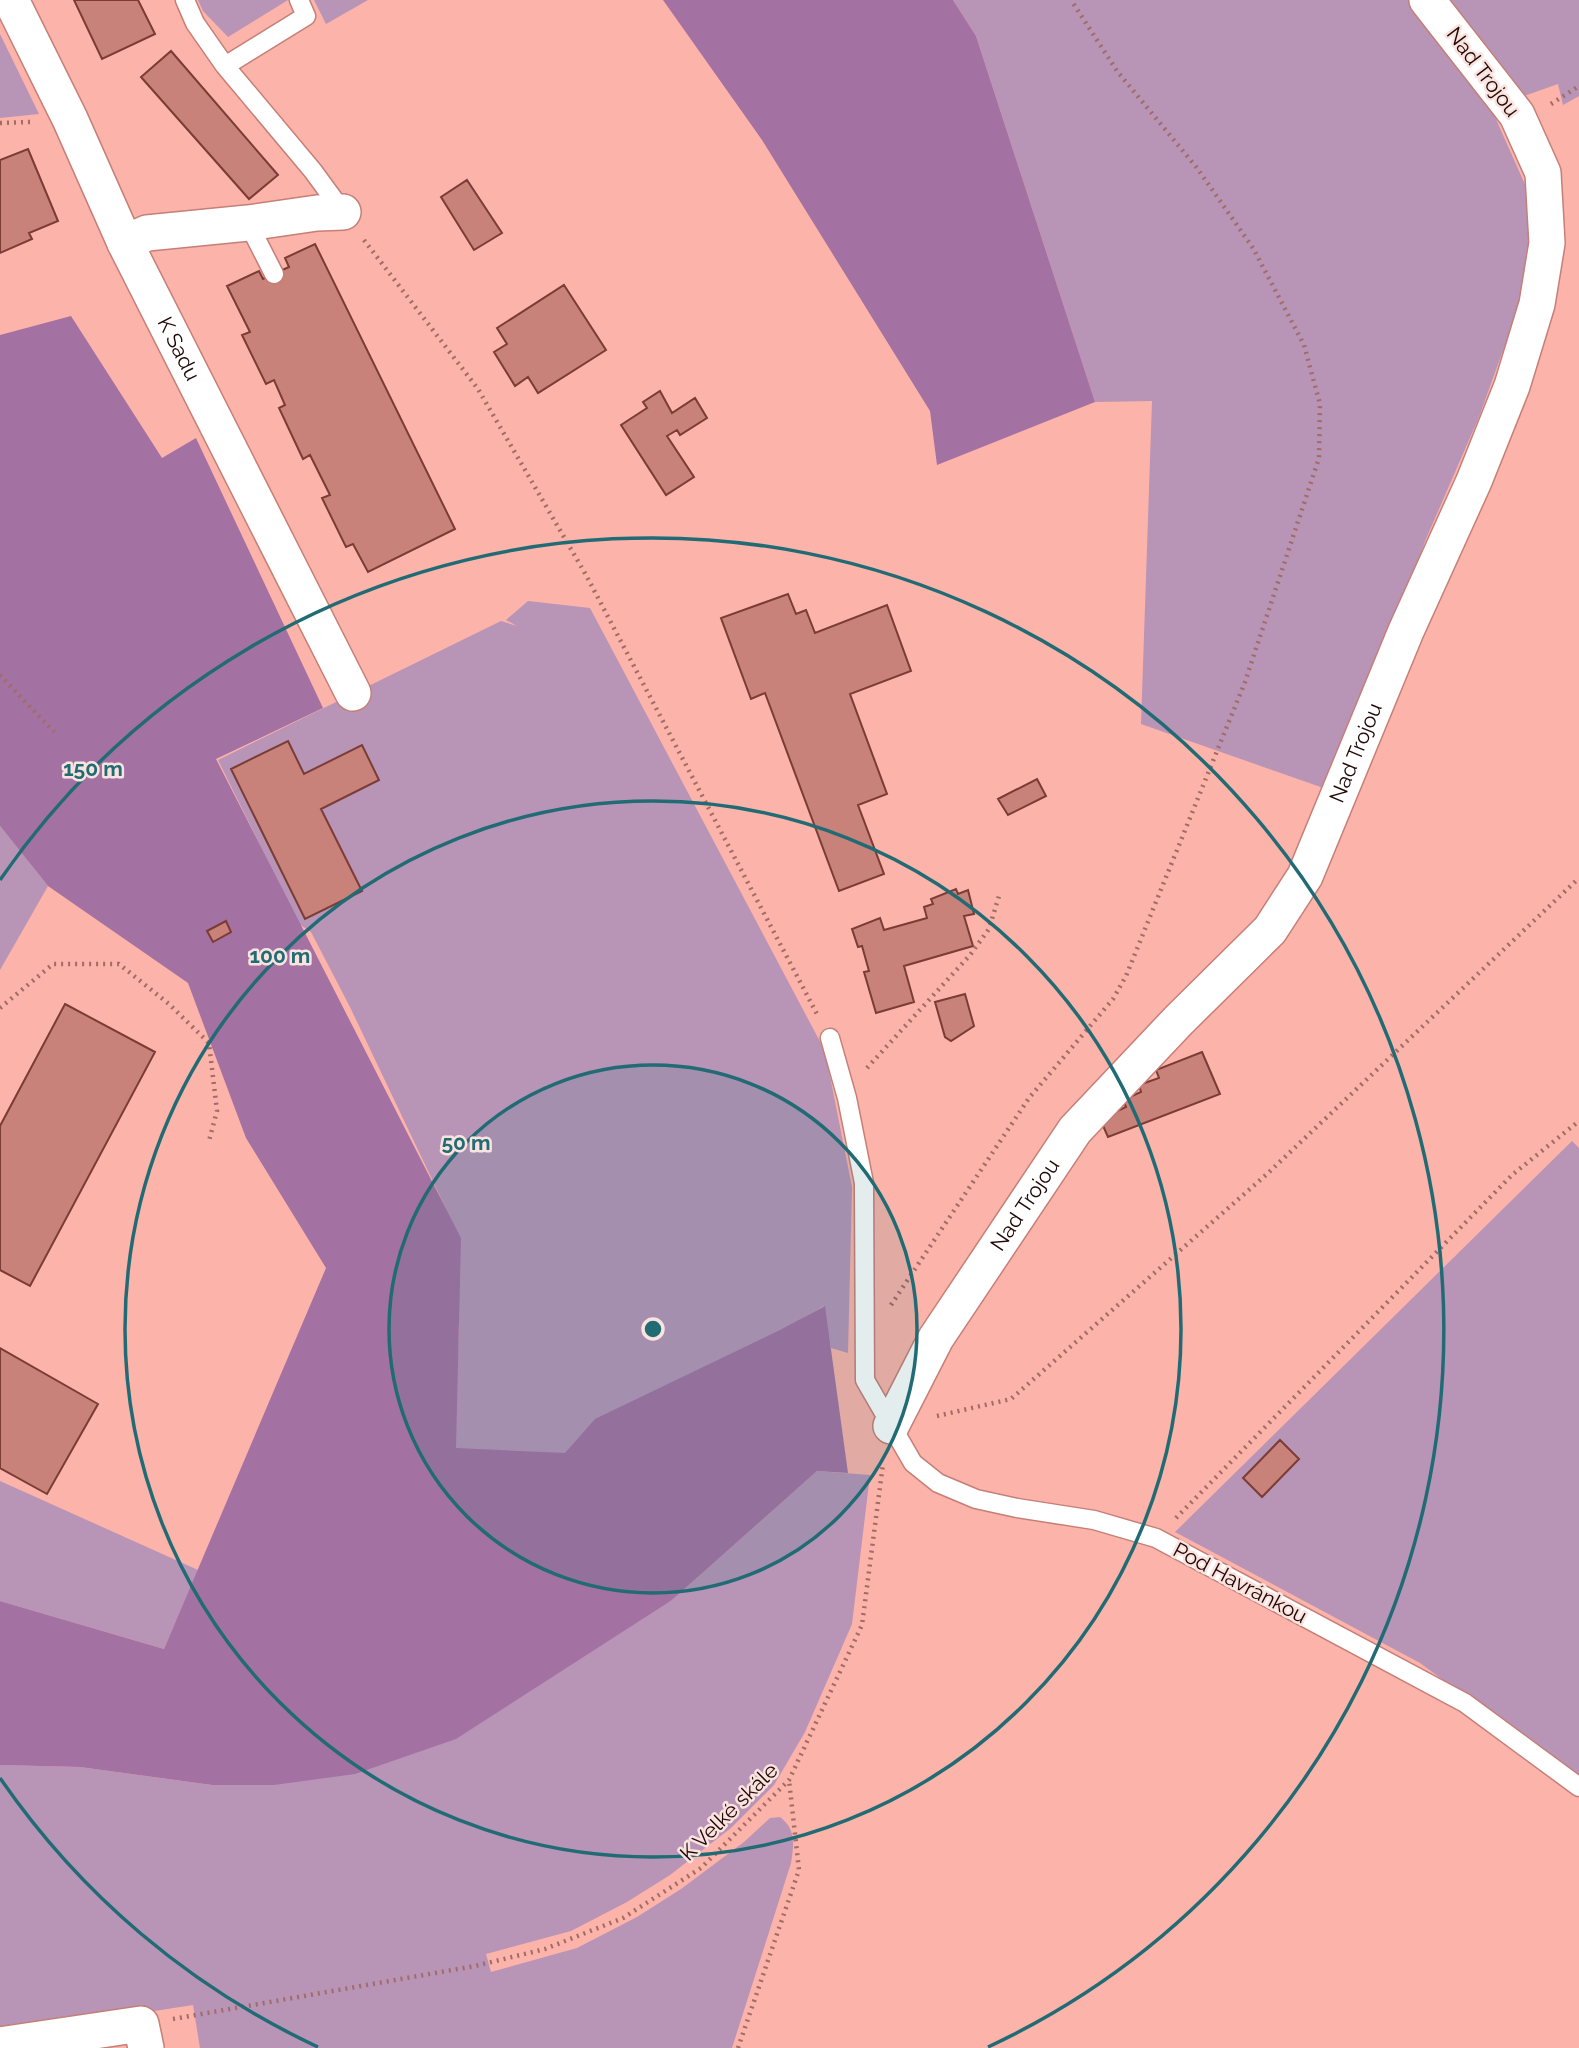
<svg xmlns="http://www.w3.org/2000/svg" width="1579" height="2048" font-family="Raleway,sans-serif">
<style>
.green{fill:#b894b7;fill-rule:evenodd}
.forest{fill:#a471a3}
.building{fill:#c8827a;stroke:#7a3c35;stroke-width:2}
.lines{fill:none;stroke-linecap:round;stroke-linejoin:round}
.service-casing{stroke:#c57f77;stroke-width:21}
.minor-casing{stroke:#c57f77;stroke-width:38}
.path{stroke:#a06c65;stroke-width:4.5;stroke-dasharray:2 5;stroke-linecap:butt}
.service{stroke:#fff;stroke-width:18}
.minor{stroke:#fff;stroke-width:35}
.ring{fill:none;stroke:#216b75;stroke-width:3.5}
.labels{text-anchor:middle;stroke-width:5;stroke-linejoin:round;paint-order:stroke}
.street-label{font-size:21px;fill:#1e0605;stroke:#fae3df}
.centre{fill:#216b75;stroke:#fae3df;stroke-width:3.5}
.ring-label{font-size:21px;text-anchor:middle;font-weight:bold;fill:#216b75;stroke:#fae3df;stroke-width:5;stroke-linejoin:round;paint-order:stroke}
</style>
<rect width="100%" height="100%" fill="#fcb3a9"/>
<path class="green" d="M 198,0 L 288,0 L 228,37 L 203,11 Z
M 314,0 L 368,0 L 326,24 Z
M 953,0 L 1411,0 L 1487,99 L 1531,198 L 1528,281 L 1479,417 L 1426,539 L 1332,791 L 1141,724 L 1152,401 L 1095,402 L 976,36 Z
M 1442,0 L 1579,0 L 1579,96 L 1563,105 L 1558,84 L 1518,98 Z
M 0,34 L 39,114 L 0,118 Z
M 528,601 L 590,608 L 825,1051 L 852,1187 L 848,1353 L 831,1348 L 824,1306 L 566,1454 L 454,1452 L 459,1326 L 459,1236 L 350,1007 L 311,932 L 299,924 L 218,760 L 501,621 L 517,626 L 506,620 Z
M 0,826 L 48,886 L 0,970 Z
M 1572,1141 L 1579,1148 L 1579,1780 L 1420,1663 L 1175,1532 ZM 1280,1440 L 1299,1459 L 1263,1497 L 1243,1479 Z
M 817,1471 L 870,1475 L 852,1624 L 805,1732 L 774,1785 L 731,1828 L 670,1875 L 627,1902 L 571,1931 L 486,1954 L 491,1972 L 577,1948 L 637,1917 L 681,1889 L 744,1842 L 770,1818 L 780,1817 C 796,1829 794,1844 791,1863 L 732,2048 L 200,2048 L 193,2005 L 0,2035 L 0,1765 L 80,1767 L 212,1785 L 274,1785 L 672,1600 Z
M 0,1481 L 198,1570 L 164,1649 L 0,1601 Z"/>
<path class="forest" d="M 663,0 L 953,0 L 976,36 L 1095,402 L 937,465 L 930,411 L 762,140 Z
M 71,316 L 162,458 L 196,438 L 323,708 L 216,759 L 461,1238 L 456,1448 L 565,1453 L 595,1419 L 780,1330 L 825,1306 L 848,1473 L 817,1471 L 672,1600 L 456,1739 L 355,1774 L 274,1785 L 212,1785 L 80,1767 L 0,1765 L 0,1601 L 164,1649 L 326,1268 L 246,1138 L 188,983 L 48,886 L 0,826 L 0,335 Z"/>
<path class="building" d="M 74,0 L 138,0 L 155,34 L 102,59 Z
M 171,51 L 278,175 L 249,199 L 141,77 Z
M 28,149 L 58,221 L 29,233 L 32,239 L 0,253 L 0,160 Z
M 467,180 L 502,233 L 474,250 L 441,197 Z
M 315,244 L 455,529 L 368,572 L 353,544 L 346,547 L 322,498 L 330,495 L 310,455 L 303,459 L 279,408 L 285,405 L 274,380 L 266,384 L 242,335 L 250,332 L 227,286 L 259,271 L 263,279 L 289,267 L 285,258 Z
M 564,285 L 606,350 L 538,393 L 528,377 L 515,386 L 494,352 L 507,344 L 497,328 Z
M 660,391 L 672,413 L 695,398 L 707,418 L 680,435 L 677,430 L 667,436 L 694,477 L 666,495 L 621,425 L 647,408 L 643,402 Z
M 788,594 L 796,614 L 806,610 L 815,633 L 887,605 L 911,671 L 850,694 L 887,794 L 858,805 L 884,874 L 839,891 L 765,693 L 751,699 L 721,618 Z
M 288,741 L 304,774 L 362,745 L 379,780 L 321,809 L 362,891 L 305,919 L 231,769 Z
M 1037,779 L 1046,796 L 1008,815 L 998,799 Z
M 956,889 L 958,894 L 968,890 L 974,914 L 964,916 L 973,946 L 904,966 L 914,1002 L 876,1013 L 864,972 L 869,971 L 862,946 L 858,947 L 852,929 L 880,918 L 884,930 L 927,918 L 924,907 L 933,904 L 931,899 Z
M 226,921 L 231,932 L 213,942 L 207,931 Z
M 965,994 L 974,1026 L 951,1041 L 945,1037 L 935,1002 Z
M 65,1004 L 155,1052 L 30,1286 L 0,1270 L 0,1126 Z
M 1202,1052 L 1220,1094 L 1108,1137 L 1100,1119 L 1126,1107 L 1123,1100 L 1141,1092 L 1139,1085 L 1159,1078 L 1156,1070 Z
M 0,1348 L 98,1404 L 47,1494 L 0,1468 Z
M 1280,1440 L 1299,1459 L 1262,1497 L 1243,1478 Z"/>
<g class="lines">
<g class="service-casing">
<path id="service" d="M 185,0 L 195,23 L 225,66 L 306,16 L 299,0
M 225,66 L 313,171 L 343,212
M 248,223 L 274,274
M 830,1038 L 847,1098 L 864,1183 L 865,1380 L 913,1463 L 938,1483 L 976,1499 L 1017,1508 L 1094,1520 L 1156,1538 L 1465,1703 L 1579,1787"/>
</g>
<g class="minor-casing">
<g id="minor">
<path id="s1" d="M 11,0 L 70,119 L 125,243 L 353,693"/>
<path d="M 125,243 L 147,233 L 248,223 L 317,213 L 343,212"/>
<path id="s2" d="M 891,1426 L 936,1338 L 1075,1130 L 1178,1021 L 1270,930 L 1305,876 L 1406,631 L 1474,481 L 1512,386 L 1537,304 L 1547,243 L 1543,173 L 1517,115 L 1427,0"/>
<path d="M 0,2045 L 141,2024 L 146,2048"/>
</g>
</g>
<path class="path" d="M 1551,104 L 1579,86
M 0,123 L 31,122
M 364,240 L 478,389 L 586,575 L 818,1016
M 0,675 L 54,732
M 0,1008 L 53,964 L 119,964 L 169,1004 L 209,1043 L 217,1111 L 209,1141
M 867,1068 L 970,955 L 989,929 L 999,896
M 891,1305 L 1029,1098 L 1113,999 L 1126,976 L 1245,682 L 1319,458 L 1320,404 L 1304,345 L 1253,248 L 1197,168 L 1117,71 L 1071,0
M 937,1416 L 1011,1399 L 1267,1174 L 1579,878
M 1176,1518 L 1512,1175 L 1579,1121
M 173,2019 L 475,1966 L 545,1949 L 623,1918 L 701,1868 L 789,1780 L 862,1625 L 883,1464
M 738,2048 L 799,1870 L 789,1780"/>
<use href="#service" class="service"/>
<use href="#minor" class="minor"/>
</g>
<circle cx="653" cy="1329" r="264" fill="#216b75" fill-opacity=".12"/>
<g class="ring">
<circle cx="653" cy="1329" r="264"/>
<circle cx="653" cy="1329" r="528"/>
<path d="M318 2047A792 792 0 0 1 0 1778M0 880A792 792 0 1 1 988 2047"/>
</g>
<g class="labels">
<g class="street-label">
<text transform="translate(1483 72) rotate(53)" y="7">Nad Trojou</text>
<text dy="7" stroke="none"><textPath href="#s1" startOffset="387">K Sadu</textPath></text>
<text dy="7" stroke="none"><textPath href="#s2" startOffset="826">Nad Trojou</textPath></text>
<text dy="7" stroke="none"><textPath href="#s2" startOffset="259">Nad Trojou</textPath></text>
<text transform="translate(1240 1583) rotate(28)" y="7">Pod Havránkou</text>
<text transform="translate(729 1812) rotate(-45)" y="7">K Velké skále</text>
</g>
</g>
<circle cx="653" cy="1329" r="10" class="centre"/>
<g class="ring-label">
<text x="93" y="776">150 m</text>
<text x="280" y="963">100 m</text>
<text x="466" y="1150">50 m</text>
</g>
</svg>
